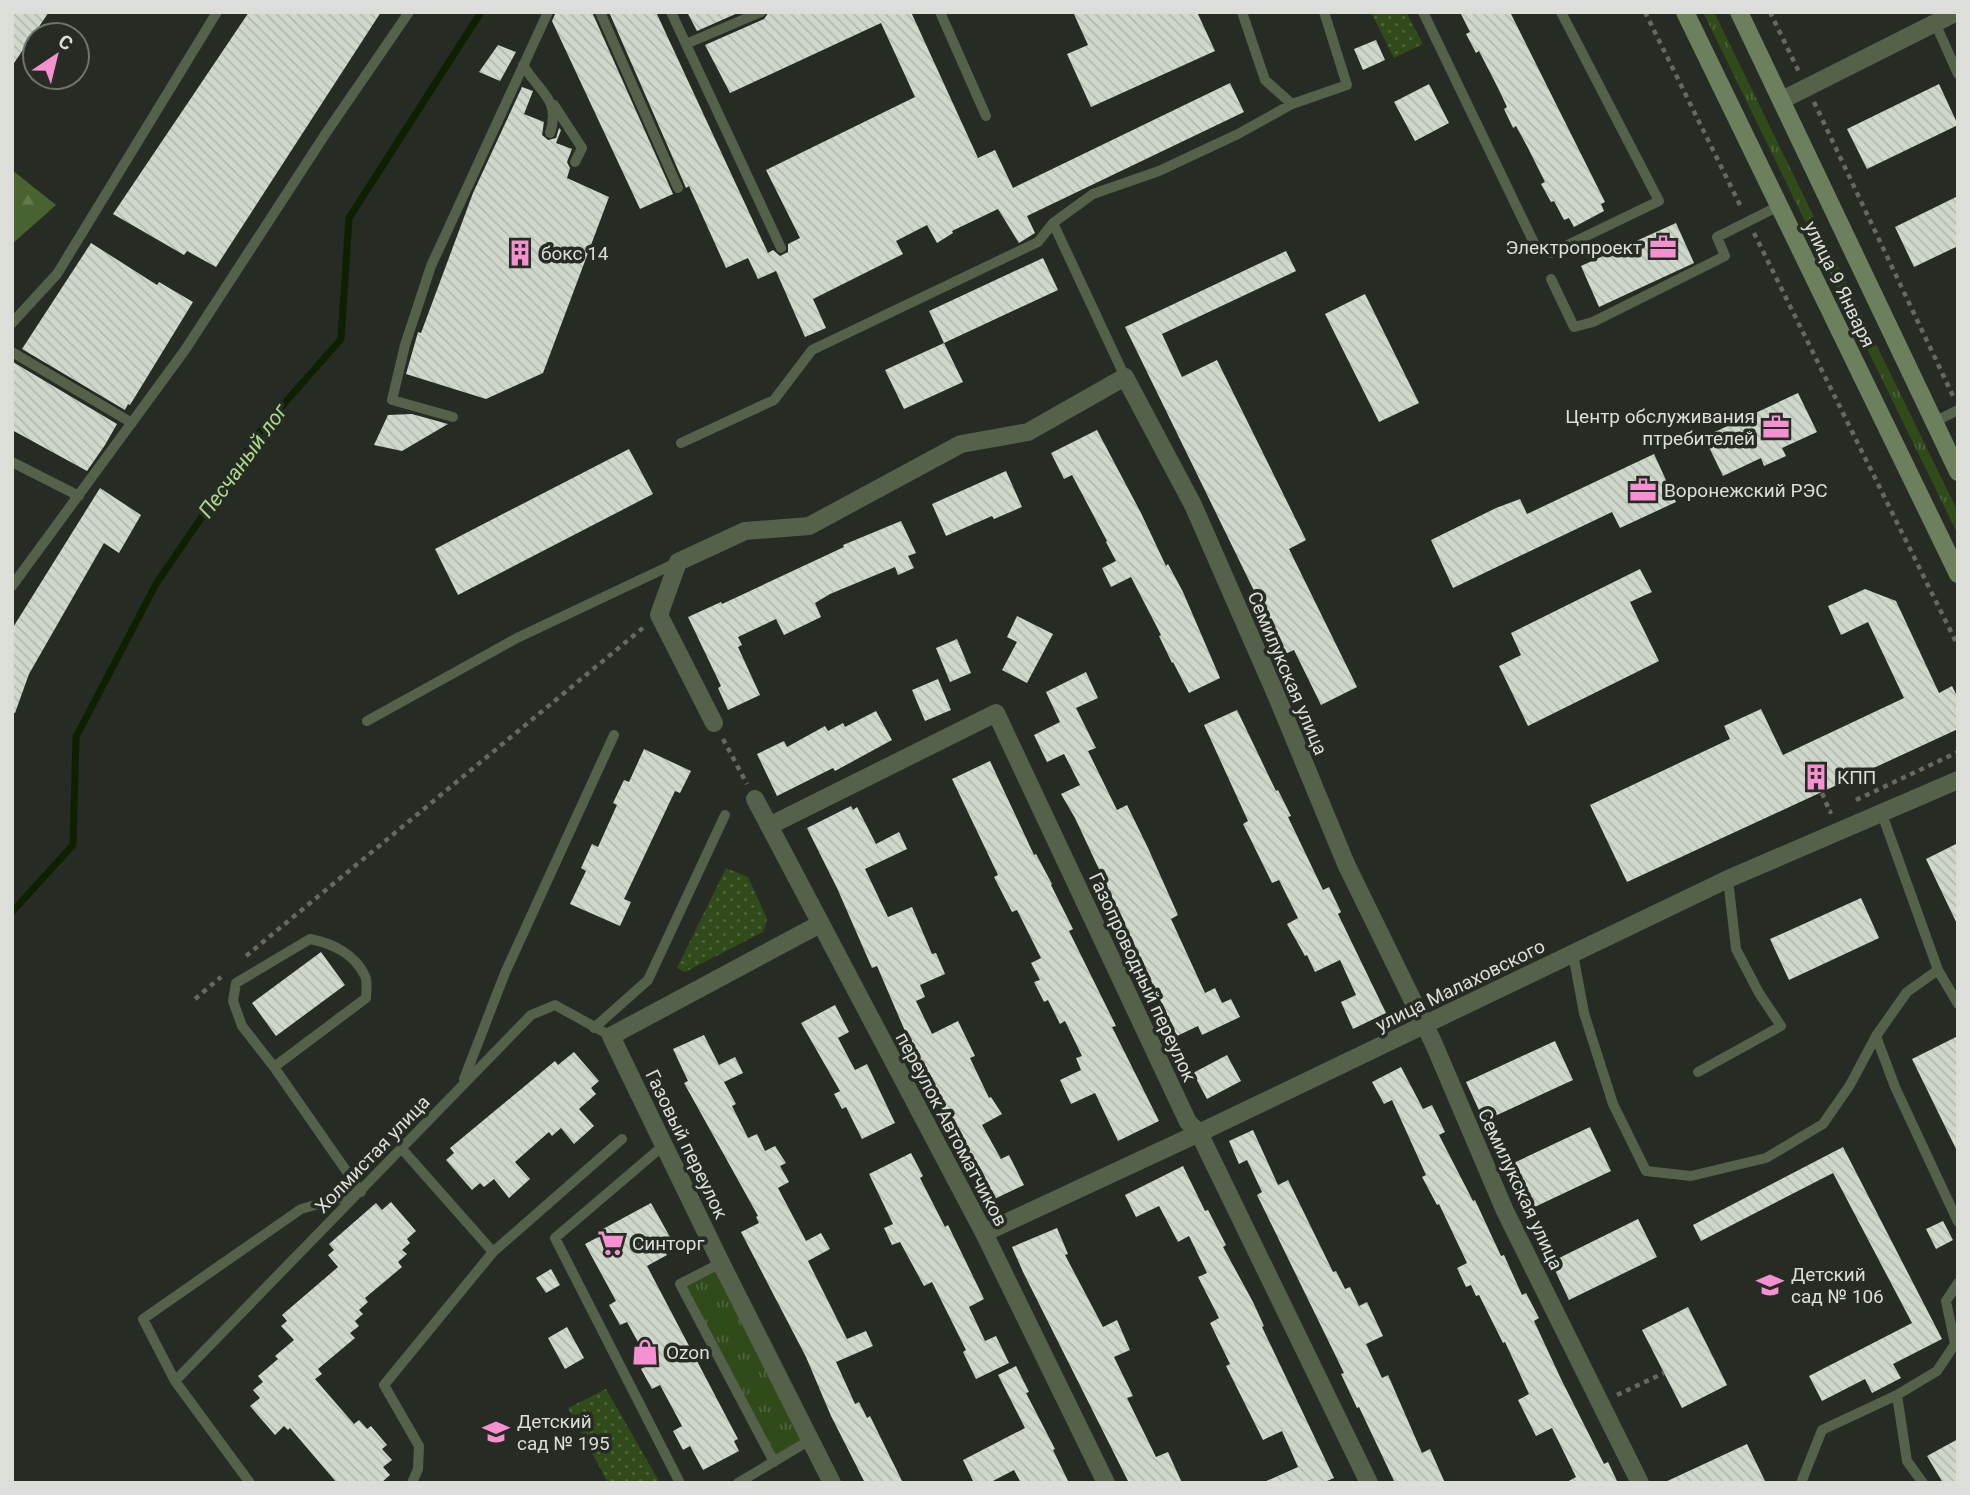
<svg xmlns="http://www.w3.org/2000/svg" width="1970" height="1495" font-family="Roboto,sans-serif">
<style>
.grass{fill:url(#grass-tufts)}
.forest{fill:url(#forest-firs)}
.park{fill:url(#park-dots)}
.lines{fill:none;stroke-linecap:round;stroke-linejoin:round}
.stream{stroke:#0e2000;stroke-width:7}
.building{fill:url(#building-back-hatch)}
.path{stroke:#646961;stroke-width:4.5;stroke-dasharray:5 5;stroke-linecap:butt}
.lane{stroke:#55614b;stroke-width:10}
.street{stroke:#55614b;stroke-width:18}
.secondary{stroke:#6c805d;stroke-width:18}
.labels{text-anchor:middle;stroke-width:7;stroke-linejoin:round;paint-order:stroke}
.poi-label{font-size:19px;fill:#dcdfd9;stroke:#262c23;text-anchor:start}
.street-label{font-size:19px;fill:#dcdfd9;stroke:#262c23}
.water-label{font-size:21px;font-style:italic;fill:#aed98c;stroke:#262c23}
</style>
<defs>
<pattern id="grass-tufts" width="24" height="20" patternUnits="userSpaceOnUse" patternTransform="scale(1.75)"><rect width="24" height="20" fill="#314a1a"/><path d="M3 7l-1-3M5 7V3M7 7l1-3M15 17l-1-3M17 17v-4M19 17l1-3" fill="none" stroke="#4e643b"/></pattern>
<pattern id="forest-firs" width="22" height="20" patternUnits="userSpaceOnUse" patternTransform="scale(1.75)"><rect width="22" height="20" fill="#486330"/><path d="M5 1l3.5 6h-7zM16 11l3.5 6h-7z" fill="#62794d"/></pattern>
<pattern id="park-dots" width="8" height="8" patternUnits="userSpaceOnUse" patternTransform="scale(1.75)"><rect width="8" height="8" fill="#314a1a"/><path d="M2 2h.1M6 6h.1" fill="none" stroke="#4e643b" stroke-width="1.8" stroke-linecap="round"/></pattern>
<pattern id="building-back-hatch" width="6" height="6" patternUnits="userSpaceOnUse" patternTransform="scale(1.75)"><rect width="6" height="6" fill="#d0d7cb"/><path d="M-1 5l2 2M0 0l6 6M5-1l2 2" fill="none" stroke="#b4b9af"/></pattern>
</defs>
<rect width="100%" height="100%" fill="#262c23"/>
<path class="grass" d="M 1703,12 L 1714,12 L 1958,512 L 1958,535 Z
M 721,1263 L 810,1440 L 774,1462 L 680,1284 Z"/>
<path class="forest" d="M 12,170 L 56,205 L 12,244 Z"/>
<path class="park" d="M 1371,12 L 1406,12 L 1423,44 L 1394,58 Z
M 726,868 L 748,877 L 767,919 L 763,932 L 685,972 L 677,968 Z
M 606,1389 L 660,1483 L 608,1483 L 568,1408 Z"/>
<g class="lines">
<path class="stream" d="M 12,912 L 73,845 L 76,737 L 156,584 L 261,430 L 341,339 L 349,218 L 481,12"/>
</g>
<path class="building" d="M 12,12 L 49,12 L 12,66 Z
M 249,12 L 381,12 L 216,267 L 187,251 L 184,255 L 113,214 Z
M 556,12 L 592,12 L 673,194 L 640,209 L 552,21 Z
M 609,12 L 656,12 L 768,253 L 773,250 L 780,256 L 788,252 L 788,244 L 800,238 L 766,170 L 915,97 L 881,23 L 730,93 L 705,45 L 764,19 L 769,12 L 911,12 L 978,158 L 995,150 L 1013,188 L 1230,83 L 1244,112 L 1027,216 L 1035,233 L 1019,243 L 998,209 L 952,231 L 953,233 L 937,243 L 927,225 L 896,241 L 903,254 L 813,299 L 826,328 L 805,337 L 776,271 L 758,279 L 748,258 L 726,268 L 689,186 L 686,188 Z
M 687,12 L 740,12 L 697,31 Z
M 1073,12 L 1197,12 L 1215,51 L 1091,107 L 1067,54 L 1088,45 Z
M 1460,12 L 1510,12 L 1605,202 L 1601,204 L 1604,211 L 1574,227 L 1569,218 L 1564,220 L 1554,201 L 1551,202 L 1541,184 L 1545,182 L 1528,148 L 1516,126 L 1513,128 L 1504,109 L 1507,107 L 1498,88 L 1479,51 L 1476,53 L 1466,34 L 1470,32 Z
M 1376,40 L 1385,60 L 1363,70 L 1354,49 Z
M 498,45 L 516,52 L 500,81 L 479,72 Z
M 1429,84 L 1449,123 L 1415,141 L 1394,102 Z
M 1939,84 L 1958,125 L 1867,169 L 1847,129 Z
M 522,87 L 533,91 L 524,114 L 544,122 L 542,135 L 548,140 L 556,138 L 559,128 L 561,130 L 556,143 L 572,149 L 567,162 L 570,168 L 567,178 L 609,197 L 543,373 L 486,399 L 406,374 L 418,332 L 421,333 L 473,193 Z
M 1958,196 L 1958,246 L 1914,267 L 1895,227 Z
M 1676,223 L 1694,263 L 1599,307 L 1581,266 Z
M 91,243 L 157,285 L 159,282 L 193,302 L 130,405 L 128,404 L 125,410 L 22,349 Z
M 1286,251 L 1296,271 L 1162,334 L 1182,377 L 1217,360 L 1306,540 L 1289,549 L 1357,687 L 1321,705 L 1294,650 L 1285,654 L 1125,327 Z
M 1043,258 L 1058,290 L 944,343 L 929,311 Z
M 1365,294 L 1419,403 L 1379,422 L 1325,314 Z
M 944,343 L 963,382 L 904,409 L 885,370 Z
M 13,362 L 117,424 L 105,445 L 87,471 L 12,430 Z
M 1798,393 L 1817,432 L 1782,448 L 1786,456 L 1764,466 L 1761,458 L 1723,476 L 1704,437 Z
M 412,414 L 448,424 L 402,451 L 374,445 L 388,415 Z
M 1097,430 L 1141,513 L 1166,566 L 1168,564 L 1183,592 L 1220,678 L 1189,693 L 1173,662 L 1172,663 L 1159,636 L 1161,635 L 1131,577 L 1111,587 L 1102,568 L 1116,561 L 1106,542 L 1107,541 L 1072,475 L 1064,479 L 1051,453 Z
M 629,449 L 653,494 L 458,595 L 435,549 Z
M 1654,454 L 1676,502 L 1620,528 L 1612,512 L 1453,588 L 1431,540 L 1496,508 L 1520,499 L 1527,514 Z
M 1006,471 L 1022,507 L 994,519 L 992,516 L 946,536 L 932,504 Z
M 100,488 L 141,515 L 119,553 L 104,543 L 29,674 L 15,713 L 12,712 L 12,629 Z
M 901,521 L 916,553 L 908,556 L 914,568 L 898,575 L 895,567 L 830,594 L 815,603 L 821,617 L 784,635 L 776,619 L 738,637 L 742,645 L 738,647 L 760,695 L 728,710 L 718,688 L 721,686 L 688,617 L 721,602 L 722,604 L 844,547 L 843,545 Z
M 1640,569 L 1652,592 L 1630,602 L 1659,661 L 1528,726 L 1499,666 L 1521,655 L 1511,633 Z
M 1865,589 L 1896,601 L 1939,693 L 1952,686 L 1958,698 L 1958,729 L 1627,882 L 1590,805 L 1730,739 L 1724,726 L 1761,709 L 1783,755 L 1904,698 L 1868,622 L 1841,635 L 1828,606 Z
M 1017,616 L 1053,634 L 1027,683 L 1002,670 L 1017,642 L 1007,637 Z
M 957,639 L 971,673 L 950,682 L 936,648 Z
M 1086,672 L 1098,698 L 1076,708 L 1096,748 L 1088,751 L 1117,810 L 1127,805 L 1148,848 L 1178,915 L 1171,919 L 1205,993 L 1215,988 L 1222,1003 L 1231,999 L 1240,1017 L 1202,1035 L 1198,1026 L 1177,1036 L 1075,818 L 1061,794 L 1080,785 L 1064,754 L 1047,762 L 1034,735 L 1060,722 L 1046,692 Z
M 938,679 L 951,710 L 925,721 L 912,690 Z
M 1237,710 L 1276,791 L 1278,790 L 1291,816 L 1288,817 L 1323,890 L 1329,887 L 1341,912 L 1338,914 L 1386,1013 L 1353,1029 L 1341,1002 L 1356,995 L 1340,960 L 1315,972 L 1307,955 L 1305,956 L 1287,924 L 1298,918 L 1279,880 L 1272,883 L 1243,824 L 1248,821 L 1204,725 Z
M 876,711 L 892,740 L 835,771 L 833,768 L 777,796 L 757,754 L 784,741 L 787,747 L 825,726 L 828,731 L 843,723 L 845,727 Z
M 644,749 L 691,771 L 680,793 L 675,791 L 624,899 L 631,902 L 620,926 L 570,904 L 586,871 L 581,868 L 592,844 L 598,847 L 617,805 L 613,803 L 624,780 L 629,782 Z
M 990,761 L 1034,855 L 1036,854 L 1052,884 L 1051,885 L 1073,929 L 1069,931 L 1116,1026 L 1112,1027 L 1159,1121 L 1118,1141 L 1095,1093 L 1071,1104 L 1060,1080 L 1081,1070 L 1076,1058 L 1082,1056 L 1065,1021 L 1060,1024 L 1048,1000 L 1044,1002 L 1034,982 L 1040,980 L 1031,963 L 1041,958 L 1017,910 L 1012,912 L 994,877 L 998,875 L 952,779 Z
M 851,806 L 853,810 L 857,807 L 876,844 L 899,832 L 907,849 L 865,869 L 888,917 L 912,907 L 932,954 L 936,953 L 945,974 L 920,985 L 925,997 L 916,1001 L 932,1034 L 958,1021 L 975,1056 L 970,1058 L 989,1098 L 991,1097 L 1002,1114 L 982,1125 L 1001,1159 L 1009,1155 L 1024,1185 L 988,1202 L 974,1172 L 976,1171 L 946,1117 L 908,1038 L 877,966 L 872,968 L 837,888 L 807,828 Z
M 1958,843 L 1958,926 L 1926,859 Z
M 1861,898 L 1879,938 L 1789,980 L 1770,939 Z
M 321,952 L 345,985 L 276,1036 L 252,1003 Z
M 835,1005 L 849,1032 L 838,1038 L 855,1070 L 867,1064 L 895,1123 L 862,1139 L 846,1107 L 842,1109 L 834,1094 L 840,1091 L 801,1023 Z
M 704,1035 L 719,1065 L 735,1057 L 743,1073 L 724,1082 L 736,1104 L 732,1106 L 748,1138 L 757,1134 L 765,1151 L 775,1146 L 786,1163 L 780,1166 L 789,1182 L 778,1188 L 806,1241 L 821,1233 L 830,1249 L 808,1261 L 847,1339 L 866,1331 L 873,1346 L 836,1362 L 855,1404 L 859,1402 L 867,1418 L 870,1416 L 903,1483 L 865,1483 L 831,1416 L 806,1357 L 741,1232 L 759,1223 L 756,1217 L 758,1216 L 684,1083 L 688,1081 L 673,1049 Z
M 1958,1036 L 1958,1153 L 1912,1059 Z
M 1555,1041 L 1573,1080 L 1484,1121 L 1466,1082 Z
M 574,1052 L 599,1081 L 591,1088 L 596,1094 L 579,1109 L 594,1126 L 574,1144 L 561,1128 L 552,1136 L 549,1132 L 515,1162 L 530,1179 L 509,1198 L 494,1179 L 484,1187 L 480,1183 L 472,1190 L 446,1160 L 454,1153 L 450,1148 L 555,1061 L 558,1065 Z
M 1227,1055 L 1241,1081 L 1207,1099 L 1193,1073 Z
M 1401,1067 L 1423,1109 L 1432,1105 L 1445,1132 L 1439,1135 L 1473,1201 L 1475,1200 L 1501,1256 L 1504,1255 L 1522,1295 L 1526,1293 L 1539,1318 L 1534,1321 L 1561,1379 L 1604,1464 L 1608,1462 L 1618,1483 L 1565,1483 L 1576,1477 L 1552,1428 L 1536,1436 L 1518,1400 L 1529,1394 L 1505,1342 L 1503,1343 L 1479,1295 L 1476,1296 L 1471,1285 L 1466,1287 L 1457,1268 L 1467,1263 L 1439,1204 L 1437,1205 L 1422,1177 L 1426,1175 L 1392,1100 L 1384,1104 L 1372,1082 Z
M 1590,1127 L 1611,1171 L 1524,1212 L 1503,1168 Z
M 1253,1130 L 1278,1185 L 1288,1180 L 1333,1272 L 1336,1271 L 1345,1289 L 1350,1287 L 1359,1306 L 1367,1302 L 1383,1336 L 1366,1344 L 1382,1378 L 1388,1375 L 1422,1453 L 1430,1449 L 1445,1483 L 1395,1483 L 1359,1407 L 1357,1408 L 1341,1374 L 1344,1373 L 1257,1195 L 1262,1192 L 1247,1160 L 1239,1164 L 1229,1141 Z
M 1843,1147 L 1942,1339 L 1893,1364 L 1901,1378 L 1872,1393 L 1865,1379 L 1822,1401 L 1809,1376 L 1912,1323 L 1833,1173 L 1701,1241 L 1693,1225 Z
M 911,1153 L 923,1176 L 920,1178 L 945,1227 L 948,1225 L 984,1299 L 969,1307 L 985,1341 L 996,1336 L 1009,1363 L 976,1379 L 963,1352 L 966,1350 L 932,1282 L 924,1286 L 900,1242 L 892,1245 L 884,1228 L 893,1224 L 869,1174 Z
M 1183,1166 L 1205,1211 L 1208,1210 L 1226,1245 L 1223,1247 L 1253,1302 L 1264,1326 L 1262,1327 L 1334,1478 L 1322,1483 L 1262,1483 L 1298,1467 L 1282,1431 L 1263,1440 L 1226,1366 L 1230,1364 L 1210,1323 L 1219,1318 L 1198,1277 L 1207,1273 L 1189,1236 L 1178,1242 L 1159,1206 L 1136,1217 L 1125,1195 Z
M 391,1202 L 416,1231 L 407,1239 L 410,1243 L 402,1250 L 407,1254 L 398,1262 L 402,1267 L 365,1298 L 368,1302 L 359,1310 L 363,1314 L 355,1321 L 359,1326 L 350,1333 L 355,1338 L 318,1369 L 322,1374 L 315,1379 L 354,1424 L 359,1420 L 367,1429 L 371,1426 L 387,1445 L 382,1449 L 392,1460 L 383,1467 L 390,1475 L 381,1483 L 337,1483 L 290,1428 L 288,1430 L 284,1426 L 275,1435 L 250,1406 L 260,1398 L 253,1390 L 263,1382 L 258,1376 L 278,1359 L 275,1356 L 294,1340 L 281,1326 L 287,1321 L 282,1315 L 338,1267 L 328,1255 L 334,1250 L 329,1244 L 376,1203 L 382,1210 Z
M 651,1203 L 675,1246 L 665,1251 L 667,1255 L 647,1266 L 738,1439 L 734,1441 L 739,1451 L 703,1470 L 690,1446 L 683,1450 L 673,1431 L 682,1426 L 660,1385 L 652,1389 L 641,1369 L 650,1364 L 627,1322 L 620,1325 L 609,1305 L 616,1301 L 585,1244 L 604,1234 L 601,1230 Z
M 1638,1219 L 1657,1257 L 1569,1300 L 1551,1262 Z
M 1943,1221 L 1953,1240 L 1936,1249 L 1926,1229 Z
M 1057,1228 L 1068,1254 L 1065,1255 L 1103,1327 L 1117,1320 L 1130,1350 L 1114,1357 L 1133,1396 L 1127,1398 L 1156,1457 L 1168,1452 L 1182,1483 L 1129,1483 L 1023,1272 L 1012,1247 Z
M 551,1269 L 560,1285 L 546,1293 L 536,1278 Z
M 1688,1307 L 1727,1385 L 1682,1408 L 1642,1330 Z
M 567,1327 L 584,1358 L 565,1369 L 548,1338 Z
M 1016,1366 L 1029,1392 L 1026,1393 L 1055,1449 L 1053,1450 L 1069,1483 L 1021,1483 L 1014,1470 L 989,1483 L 974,1483 L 963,1460 L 1025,1428 L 998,1375 Z
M 1958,1439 L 1958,1483 L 1943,1483 L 1927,1456 Z
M 1747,1444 L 1766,1483 L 1663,1483 Z"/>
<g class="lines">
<path class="path" d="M 1645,12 L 1742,209
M 1770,12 L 1799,72
M 1814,102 L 1954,398
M 1754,233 L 1958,646
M 723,739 L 747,784
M 1822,793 L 1830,812 L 1832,811
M 1856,800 L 1958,752
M 246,956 L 644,627
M 195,999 L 221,977
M 1617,1395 L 1664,1373"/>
<path class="lane" d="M 600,12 L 678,188
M 671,12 L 781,248
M 940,12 L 986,116
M 1242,12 L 1265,80 L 1292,104 L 1347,85 L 1324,12
M 1423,12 L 1535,245 L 1551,253 L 1659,201 L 1561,12
M 1935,23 L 1958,74
M 686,44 L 761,12
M 523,65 C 539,92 561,99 550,133
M 554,105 L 582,148 L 575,162
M 1551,279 L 1574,327 L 1593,322 L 1725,256 L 1717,237 L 1779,206
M 12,323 L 57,274 L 217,12
M 12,352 L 132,423
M 1125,377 L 1053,223 L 1093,194 L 1159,171 L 1238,134 L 1292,104
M 453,417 L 392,400 L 405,345 L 431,266 L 548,12
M 1934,422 L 1958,410
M 681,443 L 774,400 L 812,350 L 1038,242 L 1053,223
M 12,462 L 79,496
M 12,586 L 185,350 L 326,133 L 409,12
M 367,721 L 517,638 L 678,562
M 1882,814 L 1938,970 L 1958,1004
M 1573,954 L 1584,1013 L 1613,1104 L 1646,1171 L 1691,1176 L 1766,1158 L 1823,1124 L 1850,1085 L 1876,1036
M 1938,970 L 1907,992 L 1876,1036 L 1895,1087 L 1958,1222
M 594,1028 L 648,980 L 725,815
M 1698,1072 L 1781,1026 L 1759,993 L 1736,949 L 1728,879
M 464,1079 L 505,973 L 614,735
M 664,1145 L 555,1238 L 680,1483
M 402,1149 L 493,1252
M 721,1263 L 680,1284 L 774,1462
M 175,1381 L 531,1015 L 555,1005 L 611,1036
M 1897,1395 L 1907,1461 L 1923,1483
M 250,1483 L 175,1381 L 143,1319 L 301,1209 L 361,1192 L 274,1067 L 242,1026 L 233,1001 L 236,983 L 310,939 C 332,943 355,954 365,976 C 368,982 366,992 366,998 L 274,1067
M 412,1483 L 418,1469 L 419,1446 L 384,1385 L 493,1252 L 622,1139
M 738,1483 L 810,1440
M 1801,1483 L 1822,1430 L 1897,1395 L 1937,1371 L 1955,1344 L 1946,1301 L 1958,1283"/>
<path class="street" d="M 1782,100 L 1957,12
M 714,723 L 659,615 L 678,562 L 745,531 L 809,526 L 961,444 L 1028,432 L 1125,377 L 1193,505 L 1277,697 L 1346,864 L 1433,1042 L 1505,1211 L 1640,1483
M 755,799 L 984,1233 L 1106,1483
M 769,826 L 996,713 L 1188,1122 L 1199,1133 L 1369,1483
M 820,924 L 611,1036 L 721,1263 L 832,1483
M 984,1233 L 1199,1133 L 1728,879 L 1958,780"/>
<path class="secondary" d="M 1685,12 L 1958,574
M 1739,12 L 1958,472"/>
</g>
<defs>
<g id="office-bare" transform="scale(2.1)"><path d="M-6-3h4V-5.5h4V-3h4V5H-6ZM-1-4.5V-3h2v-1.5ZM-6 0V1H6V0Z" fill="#f590d1" stroke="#262c23" stroke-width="2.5" paint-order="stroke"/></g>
<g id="building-bare" transform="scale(2.1)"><path d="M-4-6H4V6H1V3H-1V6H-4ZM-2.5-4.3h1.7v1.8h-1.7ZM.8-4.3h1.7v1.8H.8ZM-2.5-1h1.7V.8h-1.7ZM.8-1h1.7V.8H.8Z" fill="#f590d1" stroke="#262c23" stroke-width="2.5" paint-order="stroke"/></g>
<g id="supermarket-bare" transform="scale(2.1)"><path d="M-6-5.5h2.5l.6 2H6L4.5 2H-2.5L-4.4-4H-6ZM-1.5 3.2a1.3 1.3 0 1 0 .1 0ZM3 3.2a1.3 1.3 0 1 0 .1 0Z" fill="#f590d1" stroke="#262c23" stroke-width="2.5" paint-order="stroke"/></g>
<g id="school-bare" transform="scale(2.1)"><path d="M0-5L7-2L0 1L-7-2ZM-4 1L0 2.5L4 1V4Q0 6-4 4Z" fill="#f590d1" stroke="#262c23" stroke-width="2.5" paint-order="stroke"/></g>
<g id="shop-bare" transform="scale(2.1)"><path d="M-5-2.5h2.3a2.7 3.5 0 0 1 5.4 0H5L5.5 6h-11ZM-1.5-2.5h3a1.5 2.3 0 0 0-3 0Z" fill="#f590d1" stroke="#262c23" stroke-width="2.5" paint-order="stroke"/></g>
</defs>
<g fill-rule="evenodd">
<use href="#office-bare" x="1663" y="247"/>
<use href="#building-bare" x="520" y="253"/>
<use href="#office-bare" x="1776" y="427"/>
<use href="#office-bare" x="1643" y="490"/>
<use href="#building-bare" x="1816" y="777"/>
<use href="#supermarket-bare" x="611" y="1243"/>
<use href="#school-bare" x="1770" y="1285"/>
<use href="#shop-bare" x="645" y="1352"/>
<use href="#school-bare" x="496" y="1432"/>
</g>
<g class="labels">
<g class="poi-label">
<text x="1642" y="254" text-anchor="end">Электропроект</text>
<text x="541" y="260">бокс 14</text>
<text x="1755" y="423" text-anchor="end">Центр обслуживания<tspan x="1755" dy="22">птребителей</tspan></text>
<text x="1664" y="497">Воронежский РЭС</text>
<text x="1837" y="784">КПП</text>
<text x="632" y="1250">Синторг</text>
<text x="1791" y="1281">Детский<tspan x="1791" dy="22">сад № 106</tspan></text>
<text x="666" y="1359">Ozon</text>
<text x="517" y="1428">Детский<tspan x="517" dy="22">сад № 195</tspan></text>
</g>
<g class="street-label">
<text transform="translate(1840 284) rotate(64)" y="7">улица 9 Января</text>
<text transform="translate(1288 673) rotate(67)" y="7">Семилукская улица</text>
<text transform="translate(1143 977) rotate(65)" y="7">Газопроводный переулок</text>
<text transform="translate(1460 985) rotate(-26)" y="7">улица Малаховского</text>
<text transform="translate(952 1129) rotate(62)" y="7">переулок Автоматчиков</text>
<text transform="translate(687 1144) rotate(64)" y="7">Газовый переулок</text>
<text transform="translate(372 1154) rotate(-46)" y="7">Холмистая улица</text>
<text transform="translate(1521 1189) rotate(65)" y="7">Семилукская улица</text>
</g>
<g class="water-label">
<text transform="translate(243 461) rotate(-54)" y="7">Песчаный лог</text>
</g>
</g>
<rect width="1970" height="1495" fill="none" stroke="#dcdfd9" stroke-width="28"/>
<g transform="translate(56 56) rotate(35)"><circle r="33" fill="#262c23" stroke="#6f746c" stroke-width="2"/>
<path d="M0-5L12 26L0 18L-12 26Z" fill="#f590d1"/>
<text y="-10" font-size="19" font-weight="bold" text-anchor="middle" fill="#dcdfd9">С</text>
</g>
</svg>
